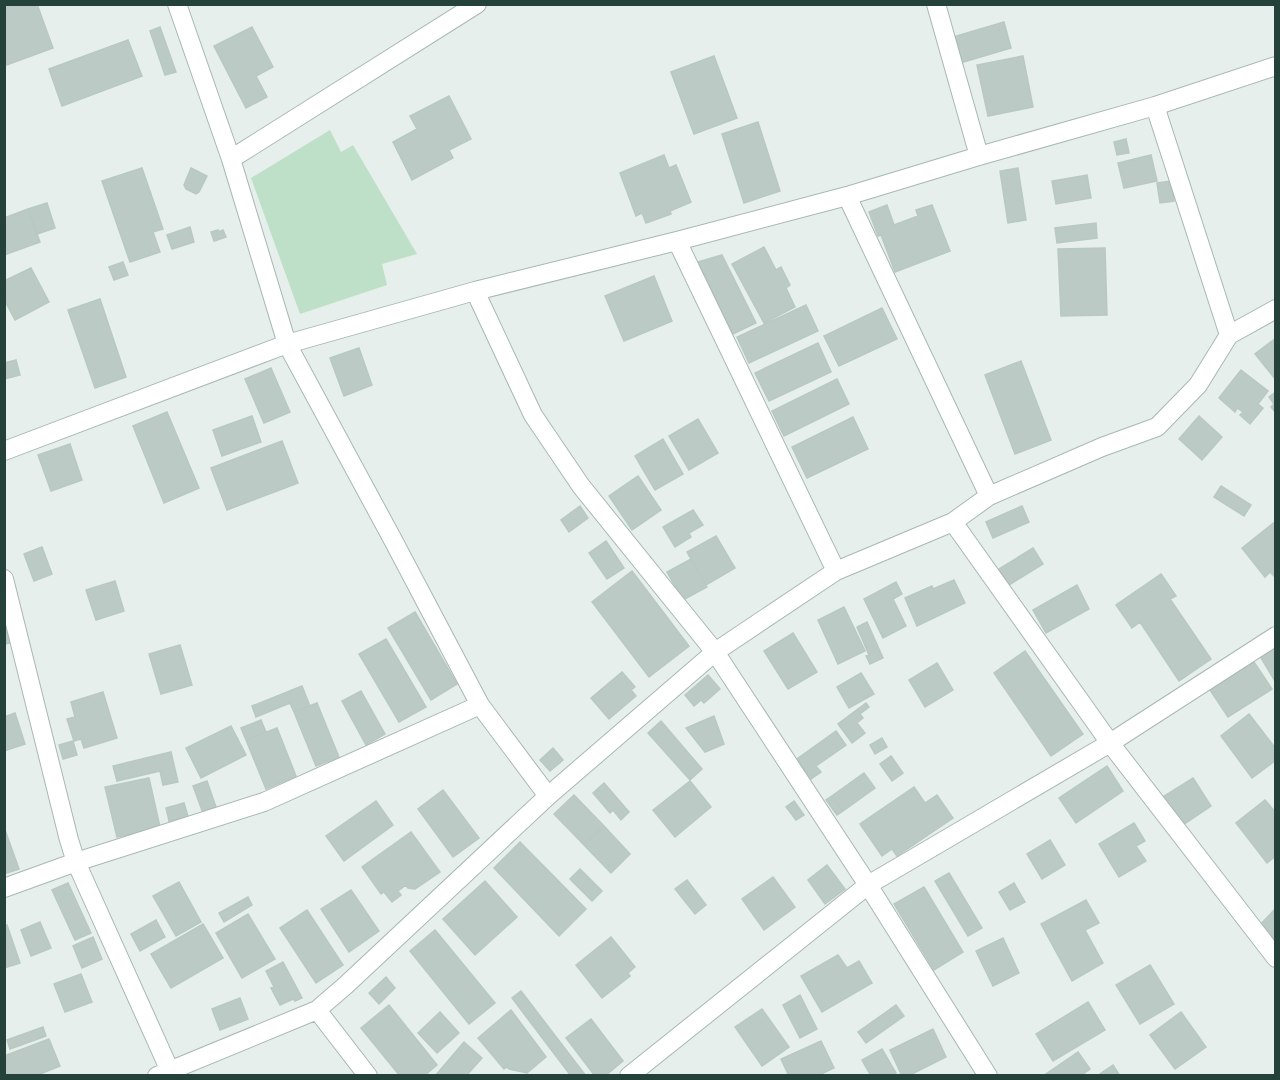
<svg xmlns="http://www.w3.org/2000/svg" width="1280" height="1080" font-family="'Fira Sans Condensed',sans-serif">
<style>
.green{fill:#bfe0c8}
.building{fill:#bbcac4;stroke:#b8c9c2;stroke-width:1.5}
.lines{fill:none;stroke-linecap:round;stroke-linejoin:round}
.minor-casing{stroke:#a8b8b2;stroke-width:20}
.minor{stroke:#fff;stroke-width:18}
</style>
<rect width="100%" height="100%" fill="#e6efeb"/>
<path class="green" d="M 330,130 L 341,152 L 353,145 L 417,254 L 382,264 L 387,285 L 300,314 L 251,178 Z"/>
<path class="building" d="M 4,4 L 37,4 L 53,48 L 4,66 Z
M 1004,22 L 1011,48 L 950,66 L 943,40 Z
M 160,27 L 176,72 L 165,75 L 150,31 Z
M 252,27 L 273,67 L 256,76 L 267,97 L 246,108 L 214,46 Z
M 128,40 L 142,76 L 62,106 L 49,69 Z
M 714,56 L 737,118 L 694,134 L 671,72 Z
M 1023,56 L 1033,107 L 988,116 L 977,65 Z
M 449,96 L 471,139 L 449,150 L 453,158 L 412,180 L 393,142 L 417,129 L 410,116 Z
M 758,122 L 780,191 L 744,203 L 722,134 Z
M 1126,139 L 1129,153 L 1117,155 L 1114,142 Z
M 664,155 L 669,168 L 676,165 L 691,202 L 670,211 L 671,214 L 646,223 L 642,213 L 636,216 L 620,173 Z
M 1151,155 L 1157,181 L 1124,188 L 1118,163 Z
M 142,168 L 163,229 L 153,232 L 160,252 L 130,262 L 102,181 Z
M 191,168 L 207,176 L 199,192 L 196,194 L 186,189 L 184,185 Z
M 1018,168 L 1026,220 L 1008,223 L 1000,171 Z
M 1087,175 L 1091,198 L 1056,204 L 1052,181 Z
M 1171,181 L 1174,201 L 1160,203 L 1157,183 Z
M 47,203 L 55,228 L 37,234 L 28,209 Z
M 887,205 L 894,225 L 918,216 L 916,210 L 932,205 L 950,251 L 895,272 L 881,235 L 878,236 L 869,212 Z
M 28,209 L 40,242 L 4,255 L 4,218 Z
M 1096,223 L 1097,238 L 1057,243 L 1055,228 Z
M 190,227 L 194,242 L 172,249 L 167,235 Z
M 218,230 L 218,232 L 223,230 L 226,237 L 214,241 L 211,232 Z
M 764,247 L 776,270 L 781,267 L 790,285 L 786,288 L 795,307 L 764,323 L 732,264 Z
M 1105,248 L 1107,315 L 1061,316 L 1058,249 Z
M 722,255 L 756,323 L 733,334 L 698,262 Z
M 123,262 L 128,275 L 114,280 L 109,267 Z
M 31,268 L 49,302 L 15,320 L 4,299 L 4,281 Z
M 654,276 L 672,321 L 624,341 L 605,296 Z
M 100,299 L 126,377 L 95,388 L 68,310 Z
M 806,305 L 818,331 L 749,363 L 737,337 Z
M 882,308 L 897,339 L 839,366 L 824,336 Z
M 1276,338 L 1276,380 L 1255,354 Z
M 818,343 L 831,372 L 769,401 L 755,373 Z
M 359,348 L 372,385 L 344,396 L 330,358 Z
M 16,360 L 20,375 L 4,379 L 4,363 Z
M 1021,361 L 1051,440 L 1015,454 L 985,375 Z
M 271,368 L 290,412 L 264,423 L 245,379 Z
M 1241,370 L 1268,391 L 1258,404 L 1263,408 L 1250,424 L 1240,415 L 1243,412 L 1237,408 L 1235,412 L 1219,398 Z
M 837,379 L 849,404 L 784,436 L 772,411 Z
M 1276,392 L 1276,413 L 1271,407 L 1274,404 L 1269,397 Z
M 167,412 L 199,488 L 164,503 L 133,426 Z
M 252,416 L 261,442 L 222,456 L 213,430 Z
M 1199,416 L 1222,437 L 1202,460 L 1179,439 Z
M 853,417 L 868,449 L 807,478 L 792,447 Z
M 698,419 L 718,453 L 689,470 L 669,436 Z
M 663,439 L 683,474 L 655,490 L 635,456 Z
M 282,441 L 298,483 L 227,510 L 211,468 Z
M 70,444 L 82,480 L 51,491 L 38,455 Z
M 638,476 L 661,510 L 632,530 L 609,496 Z
M 1221,486 L 1251,505 L 1244,516 L 1214,497 Z
M 580,506 L 588,518 L 569,532 L 561,520 Z
M 1022,506 L 1029,522 L 993,538 L 986,522 Z
M 693,510 L 703,525 L 689,533 L 691,537 L 675,547 L 663,527 Z
M 1276,521 L 1276,578 L 1270,572 L 1265,577 L 1242,548 Z
M 716,536 L 735,568 L 706,585 L 687,552 Z
M 606,541 L 624,568 L 607,579 L 589,553 Z
M 42,547 L 52,574 L 34,581 L 24,554 Z
M 1033,548 L 1043,564 L 1009,585 L 999,569 Z
M 691,559 L 707,587 L 683,600 L 667,572 Z
M 632,571 L 689,646 L 649,677 L 592,602 Z
M 1161,574 L 1176,596 L 1170,599 L 1211,659 L 1179,681 L 1140,622 L 1132,628 L 1116,605 Z
M 954,580 L 965,603 L 917,626 L 905,598 L 932,586 L 933,589 Z
M 115,581 L 124,611 L 96,620 L 86,590 Z
M 896,582 L 902,594 L 893,599 L 906,626 L 883,638 L 864,599 Z
M 1077,585 L 1089,609 L 1046,633 L 1033,610 Z
M 844,607 L 865,651 L 838,664 L 818,620 Z
M 4,608 L 16,642 L 4,644 Z
M 415,612 L 457,684 L 431,700 L 388,628 Z
M 867,622 L 883,658 L 870,664 L 866,656 L 869,655 L 857,627 Z
M 793,633 L 817,672 L 788,689 L 764,651 Z
M 386,639 L 426,707 L 399,722 L 359,654 Z
M 1276,641 L 1276,683 L 1257,651 Z
M 180,645 L 192,685 L 161,694 L 149,654 Z
M 1025,651 L 1083,734 L 1051,756 L 994,673 Z
M 1250,656 L 1272,689 L 1228,717 L 1206,684 Z
M 937,663 L 953,690 L 925,707 L 909,680 Z
M 622,672 L 635,687 L 631,690 L 636,696 L 609,719 L 591,698 Z
M 861,673 L 874,694 L 849,708 L 837,687 Z
M 708,675 L 720,689 L 704,703 L 701,700 L 694,706 L 685,695 Z
M 302,686 L 310,706 L 294,712 L 290,703 L 256,717 L 252,706 Z
M 361,691 L 385,734 L 366,745 L 342,701 Z
M 103,692 L 117,738 L 84,748 L 81,739 L 74,741 L 67,719 L 75,717 L 71,702 Z
M 317,703 L 339,757 L 316,766 L 294,712 Z
M 866,703 L 869,707 L 860,714 L 863,718 L 857,723 L 865,733 L 852,743 L 838,724 Z
M 15,713 L 25,744 L 4,751 L 4,717 Z
M 1249,714 L 1276,749 L 1276,760 L 1252,778 L 1221,736 Z
M 714,716 L 724,744 L 705,752 L 686,728 Z
M 261,720 L 266,732 L 246,740 L 241,728 Z
M 661,721 L 702,769 L 690,780 L 648,733 Z
M 231,726 L 246,755 L 201,778 L 186,748 Z
M 277,728 L 296,776 L 266,789 L 246,740 Z
M 836,731 L 846,745 L 816,766 L 821,772 L 811,779 L 797,759 Z
M 882,738 L 887,747 L 875,754 L 870,745 Z
M 73,741 L 77,755 L 63,759 L 59,745 Z
M 553,748 L 563,760 L 550,771 L 540,760 Z
M 171,752 L 178,782 L 163,785 L 160,771 L 117,781 L 113,766 Z
M 891,756 L 903,773 L 892,781 L 880,764 Z
M 1107,766 L 1123,791 L 1076,823 L 1059,798 Z
M 864,773 L 875,788 L 843,811 L 832,796 Z
M 149,778 L 160,827 L 117,837 L 105,787 Z
M 1193,778 L 1211,806 L 1177,829 L 1158,800 Z
M 207,781 L 216,807 L 203,813 L 193,786 Z
M 690,781 L 711,807 L 675,837 L 653,810 Z
M 604,783 L 629,812 L 621,820 L 613,810 L 610,813 L 593,793 Z
M 914,787 L 925,803 L 937,795 L 953,818 L 897,856 L 892,849 L 882,856 L 860,824 Z
M 443,790 L 479,838 L 453,857 L 418,809 Z
M 574,795 L 604,826 L 584,845 L 554,814 Z
M 832,796 L 843,811 L 837,815 L 826,800 Z
M 1265,800 L 1276,813 L 1276,856 L 1267,863 L 1236,823 Z
M 376,801 L 393,825 L 344,861 L 326,836 Z
M 794,801 L 804,815 L 796,820 L 786,807 Z
M 184,803 L 189,820 L 170,825 L 166,808 Z
M 1134,823 L 1145,841 L 1136,846 L 1146,861 L 1119,877 L 1099,844 Z
M 604,826 L 630,854 L 611,873 L 584,845 Z
M 4,827 L 19,869 L 4,874 Z
M 411,832 L 440,872 L 415,889 L 408,888 L 406,885 L 398,891 L 401,895 L 392,902 L 384,892 L 381,894 L 362,867 Z
M 1050,840 L 1065,865 L 1042,879 L 1027,854 Z
M 520,842 L 586,909 L 559,936 L 494,868 Z
M 827,865 L 845,889 L 825,904 L 808,880 Z
M 580,869 L 602,891 L 592,901 L 570,879 Z
M 949,873 L 982,928 L 968,936 L 935,881 Z
M 773,877 L 795,907 L 764,930 L 742,899 Z
M 687,880 L 706,905 L 695,914 L 675,889 Z
M 485,881 L 517,917 L 475,955 L 443,919 Z
M 179,882 L 201,922 L 176,936 L 153,896 Z
M 68,883 L 91,933 L 75,940 L 52,890 Z
M 1014,883 L 1025,902 L 1010,910 L 999,892 Z
M 924,887 L 963,952 L 934,970 L 894,904 Z
M 351,890 L 379,931 L 349,952 L 321,909 Z
M 248,897 L 252,905 L 224,922 L 219,913 Z
M 1086,900 L 1099,923 L 1085,930 L 1103,963 L 1072,981 L 1041,924 Z
M 1276,908 L 1276,940 L 1259,926 Z
M 307,910 L 343,965 L 316,983 L 280,928 Z
M 248,914 L 275,959 L 242,978 L 216,933 Z
M 156,920 L 165,937 L 140,951 L 131,934 Z
M 40,922 L 51,948 L 31,956 L 21,930 Z
M 203,924 L 223,958 L 171,988 L 151,954 Z
M 7,925 L 20,963 L 4,968 L 4,926 Z
M 435,930 L 495,1003 L 469,1024 L 410,951 Z
M 93,937 L 102,959 L 82,968 L 73,946 Z
M 611,937 L 635,967 L 628,973 L 630,976 L 602,998 L 576,965 Z
M 1003,938 L 1019,973 L 993,986 L 976,951 Z
M 838,955 L 847,968 L 859,961 L 872,983 L 822,1012 L 801,976 Z
M 283,962 L 302,998 L 295,1001 L 293,999 L 280,1005 L 271,988 L 274,987 L 266,971 Z
M 1150,965 L 1174,1004 L 1140,1024 L 1116,985 Z
M 81,974 L 92,1002 L 65,1012 L 54,984 Z
M 386,977 L 395,988 L 379,1004 L 369,993 Z
M 521,991 L 586,1076 L 571,1076 L 512,998 Z
M 800,995 L 817,1029 L 800,1038 L 783,1005 Z
M 240,998 L 248,1019 L 220,1030 L 212,1009 Z
M 1088,1002 L 1105,1030 L 1053,1061 L 1036,1034 Z
M 389,1005 L 437,1065 L 424,1076 L 400,1076 L 361,1028 Z
M 896,1005 L 904,1016 L 866,1043 L 858,1032 Z
M 762,1009 L 789,1047 L 762,1066 L 735,1027 Z
M 511,1010 L 546,1057 L 527,1073 L 509,1069 L 507,1067 L 504,1069 L 478,1038 Z
M 440,1012 L 459,1033 L 437,1053 L 418,1033 Z
M 1181,1012 L 1206,1047 L 1175,1069 L 1150,1035 Z
M 591,1019 L 623,1061 L 605,1076 L 595,1076 L 566,1038 Z
M 43,1027 L 46,1036 L 10,1049 L 7,1040 Z
M 933,1029 L 946,1057 L 908,1076 L 902,1076 L 890,1050 Z
M 49,1039 L 60,1066 L 35,1076 L 4,1076 L 4,1056 Z
M 821,1041 L 834,1068 L 817,1076 L 789,1076 L 781,1059 Z
M 464,1042 L 482,1058 L 466,1076 L 435,1076 Z
M 882,1049 L 896,1073 L 892,1076 L 871,1076 L 862,1060 Z
M 1078,1052 L 1090,1069 L 1080,1076 L 1043,1076 Z
M 1113,1065 L 1120,1076 L 1097,1076 Z"/>
<g class="lines">
<g class="minor-casing">
<path id="minor" d="M 177,4 L 231,159 L 287,344 L 393,540 L 480,705 L 548,796
M 936,4 L 979,156
M 1155,106 L 1229,335
M 231,159 L 477,4
M 847,196 L 989,496
M 677,241 L 836,571
M 475,291 L 533,415 L 581,486 L 715,652 L 868,885 L 988,1076
M 4,451 L 287,344 L 475,291 L 677,241 L 847,196 L 979,156 L 1155,106 L 1276,66
M 953,522 L 1110,743 L 1276,958
M 4,579 L 69,840 L 76,862 L 170,1071
M 4,888 L 76,862 L 264,802 L 480,705
M 317,1010 L 368,1076
M 157,1076 L 317,1010 L 346,985 L 548,796 L 715,652 L 836,571 L 953,522 L 989,496 L 1102,447 L 1157,427 L 1198,385 L 1229,335 L 1276,309
M 629,1076 L 868,885 L 1110,743 L 1276,636"/>
</g>
<use href="#minor" class="minor"/>
</g>
<rect width="1280" height="1080" fill="none" stroke="#24423a" stroke-width="12"/>
</svg>
